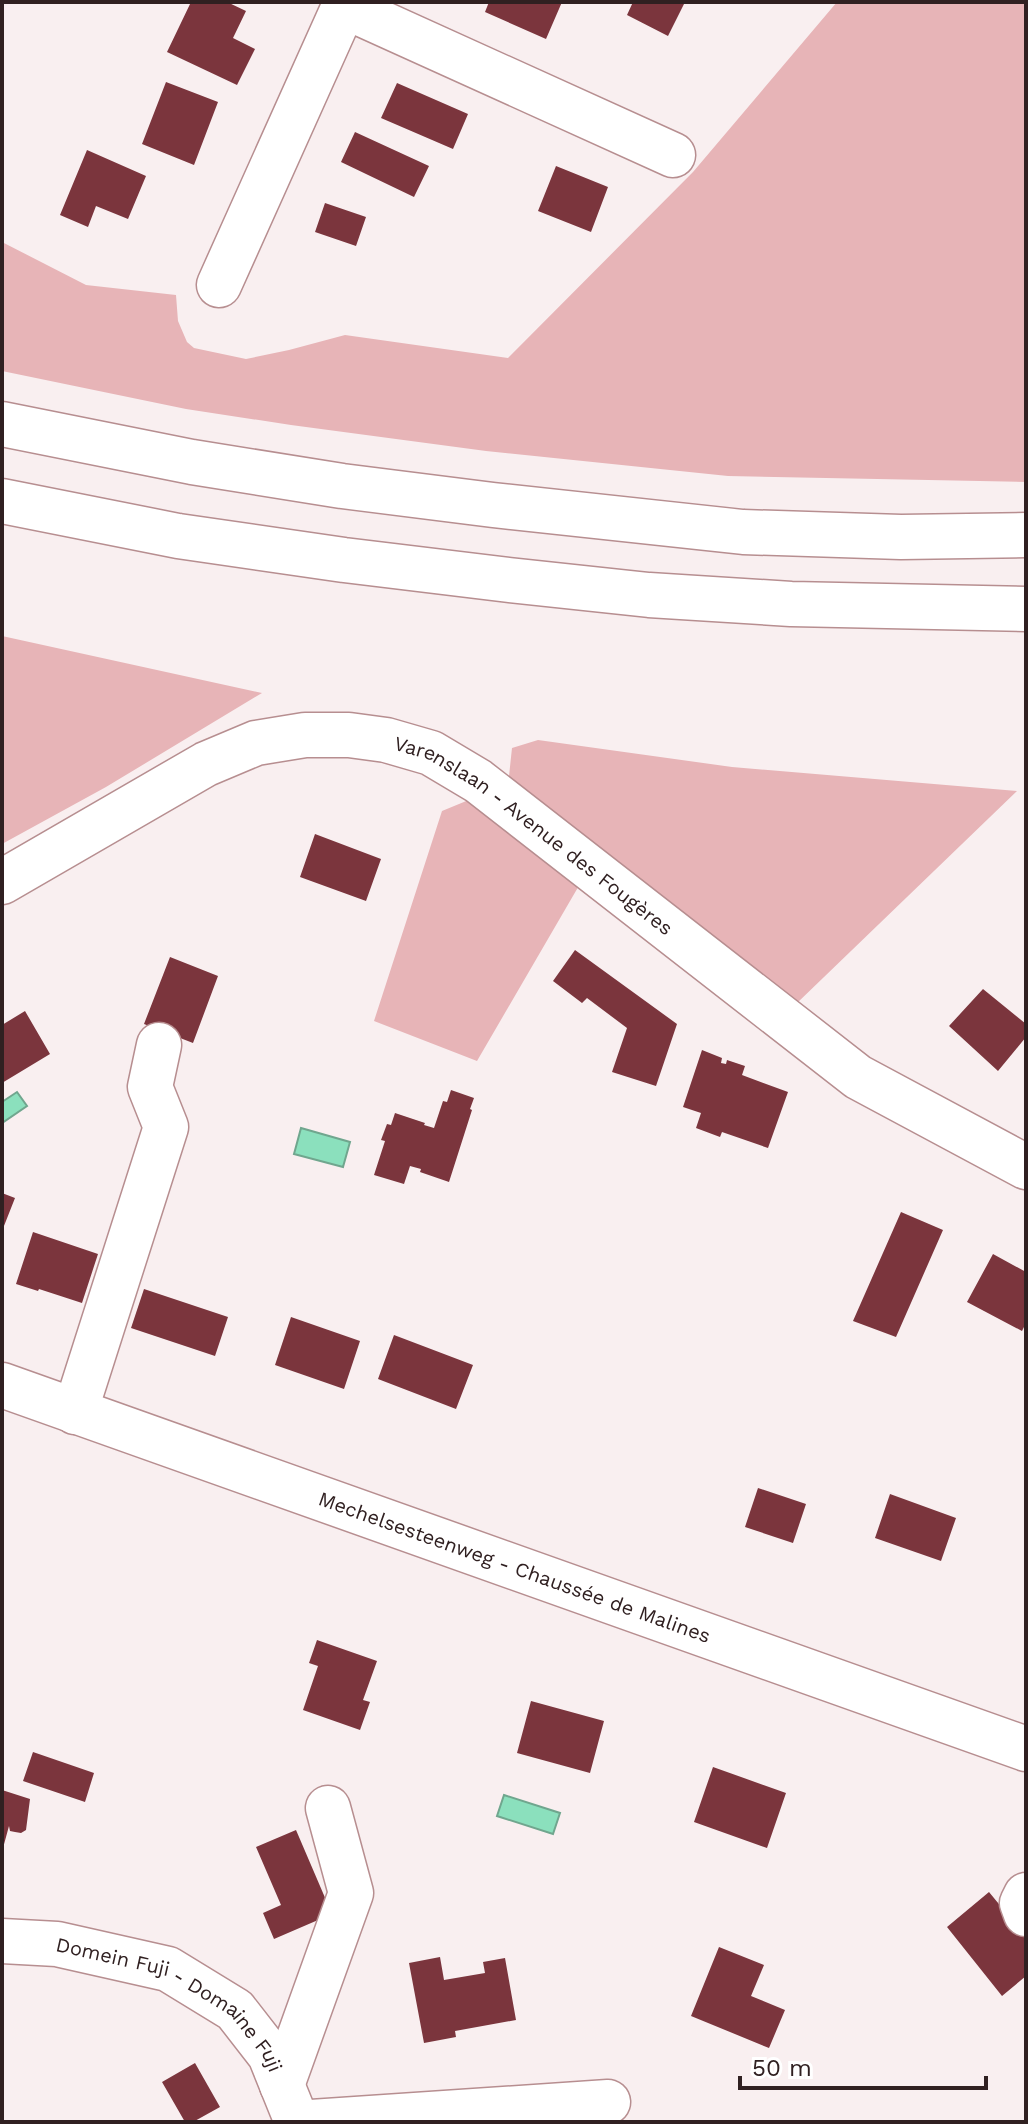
<svg xmlns="http://www.w3.org/2000/svg" width="1028" height="2124" font-family="'Work Sans',sans-serif">
<style>
.green{fill:#e7b4b7}
.water{fill:#8be0bd;stroke:#70a68e;stroke-width:2}
.building{fill:#7b353d}
.lines{fill:none;stroke-linecap:round;stroke-linejoin:round}
.minor-casing{stroke:#b78e90;stroke-width:47}
.major-casing{stroke:#b78e90;stroke-width:47}
.highway-casing{stroke:#b78e90;stroke-width:47}
.minor{stroke:#fff;stroke-width:44}
.major{stroke:#fff;stroke-width:44}
.highway{stroke:#fff;stroke-width:44}
.labels{text-anchor:middle;stroke-width:8;stroke-linejoin:round;paint-order:stroke}
.street-label{font-size:20px;fill:#302021;stroke:#fff}
</style>
<rect width="100%" height="100%" fill="#f9eff0"/>
<path class="green" d="M 837,2 L 1026,2 L 1026,482 L 728,476 L 486,451 L 291,425 L 186,409 L 2,371 L 2,242 L 86,285 L 176,295 L 178,321 L 187,342 L 194,348 L 246,359 L 289,350 L 345,335 L 508,358 L 693,172 Z
M 2,636 L 262,693 L 106,787 L 2,844 Z
M 538,740 L 732,767 L 1017,791 L 796,1004 L 528,796 L 509,776 L 512,748 Z
M 476,797 L 584,877 L 477,1061 L 374,1021 L 442,811 Z"/>
<path class="water" d="M 17,1092 L 27,1106 L 2,1123 L 2,1102 Z
M 301,1128 L 350,1142 L 343,1167 L 294,1154 Z
M 504,1795 L 560,1813 L 553,1834 L 497,1816 Z"/>
<path class="building" d="M 191,2 L 227,2 L 246,11 L 233,38 L 255,49 L 237,85 L 167,52 Z
M 489,2 L 562,2 L 546,39 L 485,12 Z
M 633,2 L 685,2 L 668,36 L 627,15 Z
M 166,82 L 218,102 L 194,165 L 142,144 Z
M 397,83 L 468,114 L 453,149 L 381,118 Z
M 355,132 L 429,166 L 414,197 L 341,162 Z
M 87,150 L 146,176 L 128,219 L 96,206 L 88,227 L 60,215 Z
M 556,166 L 608,187 L 591,232 L 538,211 Z
M 325,203 L 366,217 L 356,246 L 315,232 Z
M 315,834 L 381,859 L 366,901 L 300,877 Z
M 575,950 L 677,1024 L 656,1086 L 612,1072 L 627,1028 L 587,998 L 582,1003 L 553,981 Z
M 170,957 L 218,976 L 193,1043 L 144,1024 Z
M 983,989 L 1026,1024 L 1026,1037 L 998,1071 L 949,1026 Z
M 25,1011 L 50,1054 L 2,1083 L 2,1025 Z
M 702,1050 L 722,1058 L 721,1063 L 726,1064 L 727,1060 L 745,1066 L 742,1075 L 788,1092 L 768,1148 L 722,1132 L 720,1137 L 696,1128 L 701,1113 L 683,1107 Z
M 451,1090 L 474,1098 L 470,1109 L 472,1110 L 449,1182 L 420,1172 L 421,1169 L 410,1166 L 404,1184 L 374,1175 L 385,1141 L 381,1140 L 387,1124 L 391,1125 L 395,1113 L 425,1123 L 424,1125 L 434,1128 L 443,1101 L 447,1102 Z
M 2,1193 L 15,1198 L 2,1231 Z
M 901,1212 L 943,1230 L 896,1337 L 853,1321 Z
M 33,1232 L 98,1254 L 82,1303 L 39,1289 L 38,1291 L 16,1284 Z
M 993,1254 L 1026,1272 L 1026,1323 L 1022,1331 L 967,1302 Z
M 144,1289 L 228,1317 L 215,1356 L 131,1328 Z
M 291,1317 L 360,1341 L 344,1389 L 275,1365 Z
M 394,1335 L 473,1365 L 456,1409 L 378,1379 Z
M 758,1488 L 806,1504 L 793,1543 L 745,1527 Z
M 890,1494 L 956,1518 L 941,1561 L 875,1538 Z
M 317,1640 L 377,1661 L 363,1700 L 370,1702 L 360,1730 L 303,1710 L 318,1666 L 309,1663 Z
M 531,1701 L 604,1721 L 590,1773 L 517,1753 Z
M 33,1752 L 94,1773 L 85,1802 L 23,1781 Z
M 713,1767 L 786,1793 L 767,1848 L 694,1822 Z
M 2,1790 L 30,1799 L 26,1830 L 21,1833 L 15,1832 L 10,1831 L 9,1826 L 3,1848 Z
M 296,1830 L 332,1914 L 274,1939 L 263,1913 L 281,1905 L 256,1847 Z
M 989,1892 L 1026,1937 L 1026,1976 L 1002,1996 L 947,1927 Z
M 719,1947 L 764,1965 L 751,1996 L 785,2010 L 769,2048 L 691,2016 Z
M 440,1957 L 444,1980 L 485,1973 L 483,1962 L 505,1958 L 516,2020 L 455,2031 L 456,2037 L 424,2043 L 409,1963 Z
M 195,2063 L 220,2107 L 193,2122 L 185,2122 L 162,2082 Z"/>
<g class="lines">
<g class="minor-casing">
<g id="minor">
<path d="M 344,6 L 673,155"/>
<path d="M 219,285 L 346,2"/>
<path id="s1" d="M 2,882 L 206,764 L 256,743 L 305,735 L 349,735 L 386,740 L 431,753 L 478,781 L 858,1077 L 1026,1167"/>
<path d="M 75,1412 L 166,1127 L 150,1087 L 159,1045"/>
<path d="M 1026,1895 L 1022,1903 L 1026,1914"/>
<path id="s2" d="M 2,1941 L 57,1944 L 168,1969 L 235,2010 L 270,2055 L 297,2122"/>
<path d="M 282,2085 L 351,1893 L 328,1808"/>
<path d="M 311,2122 L 608,2102"/>
</g>
</g>
<g class="major-casing">
<g id="major">
<path id="s3" d="M 2,1385 L 1026,1749"/>
</g>
</g>
<g class="highway-casing">
<path id="highway" d="M 2,424 L 192,462 L 342,486 L 493,505 L 743,532 L 901,537 L 1026,535
M 2,501 L 178,536 L 344,560 L 509,580 L 649,595 L 791,604 L 1026,609"/>
</g>
<use href="#minor" class="minor"/>
<use href="#major" class="major"/>
<use href="#highway" class="highway"/>
</g>
<g class="labels">
<g class="street-label">
<text dy="7" stroke="none"><textPath href="#s1" startOffset="598">Varenslaan - Avenue des Fougères</textPath></text>
<text dy="7" stroke="none"><textPath href="#s3" startOffset="544">Mechelsesteenweg - Chaussée de Malines</textPath></text>
<text dy="7" stroke="none"><textPath href="#s2" startOffset="188">Domein Fuji - Domaine Fuji</textPath></text>
</g>
</g>
<rect width="1028" height="2124" fill="none" stroke="#302021" stroke-width="8"/>
<path d="M740 2076v12h246v-12" fill="none" stroke="#302021" stroke-width="4"/>
<text x="752" y="2076" font-size="24" fill="#302021" stroke="#ffffff" stroke-width="6" paint-order="stroke">50 m</text>
</svg>
